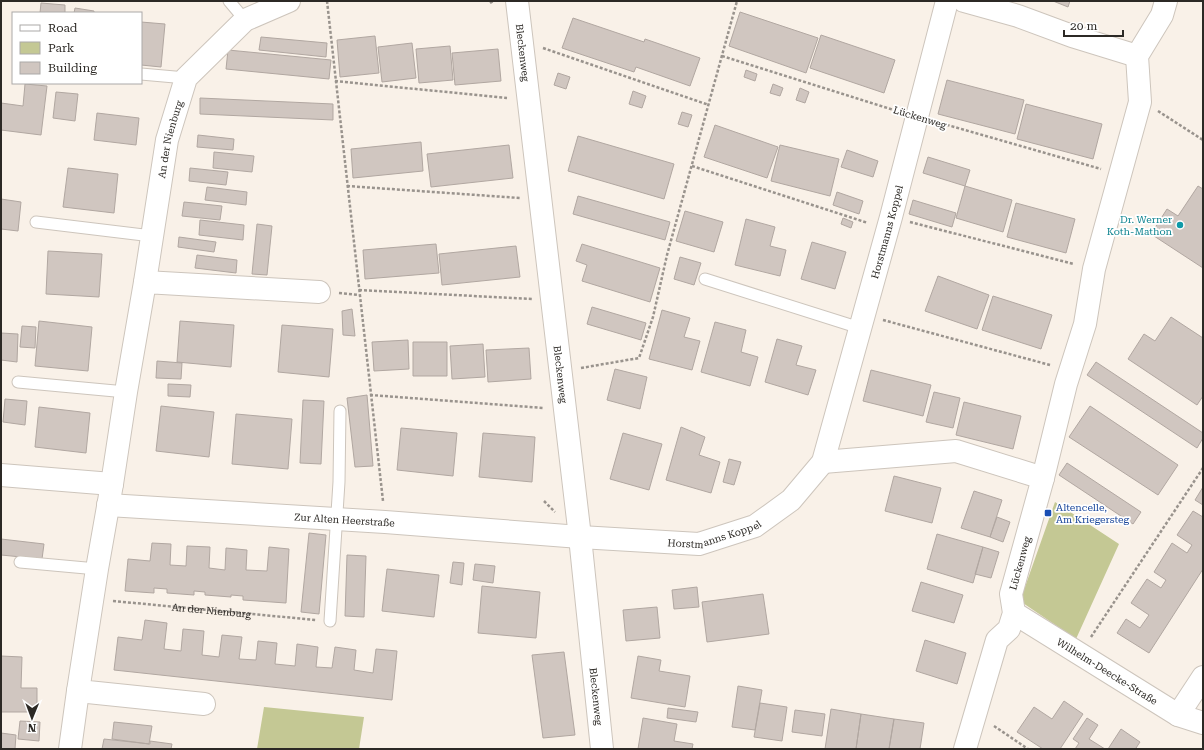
<svg xmlns="http://www.w3.org/2000/svg" width="1204" height="750" font-family="'Roboto Serif',serif">
<style>
.green{fill:#c4c894}
.building{fill:#d0c6c0;stroke:#b1a7a1}
.lines{fill:none;stroke-linecap:round;stroke-linejoin:round}
.service-casing{stroke:#cdc5bc;stroke-width:13}
.minor-casing{stroke:#cdc5bc;stroke-width:24}
.path{stroke:#99938d;stroke-width:2.5;stroke-dasharray:3 2;stroke-linecap:butt}
.service{stroke:#fff;stroke-width:11}
.minor{stroke:#fff;stroke-width:22}
.culture-dot{fill:#0f9aa8;stroke:#fff;stroke-width:1.5}
.transit-dot{fill:#1a4fb4;stroke:#fff;stroke-width:1.5}
.labels{text-anchor:middle;stroke-width:3.5;stroke-linejoin:round;paint-order:stroke}
.street-label{font-size:10px;fill:#2c2925;stroke:#fff}
.culture-label{font-size:10px;fill:#0d838f;stroke:#fff;text-anchor:end}
.transit-label{font-size:10px;fill:#164399;stroke:#fff;text-anchor:start}
</style>
<rect width="100%" height="100%" fill="#f9f1e8"/>
<path class="green" d="M 1055,502 L 1119,544 L 1076,639 L 1020,601 Z
M 264,707 L 364,717 L 359,749 L 257,749 Z"/>
<path class="building" d="M 1053,1 L 1070,1 L 1068,7 Z
M 41,3 L 65,5 L 65,13 L 40,13 Z
M 75,8 L 94,11 L 94,13 L 74,13 Z
M 740,12 L 818,38 L 806,73 L 729,46 Z
M 573,18 L 644,42 L 645,39 L 700,58 L 690,86 L 636,67 L 634,72 L 562,48 Z
M 141,22 L 165,24 L 161,67 L 141,65 Z
M 821,35 L 895,60 L 884,93 L 810,68 Z
M 375,36 L 379,73 L 340,77 L 337,40 Z
M 261,37 L 327,43 L 326,57 L 259,50 Z
M 412,43 L 416,78 L 382,82 L 378,47 Z
M 450,46 L 453,80 L 419,83 L 416,49 Z
M 498,49 L 501,81 L 455,85 L 452,53 Z
M 228,50 L 331,60 L 329,79 L 226,69 Z
M 746,70 L 757,74 L 755,81 L 744,77 Z
M 558,73 L 570,77 L 566,89 L 554,85 Z
M 947,80 L 1024,100 L 1015,134 L 938,114 Z
M 25,84 L 47,86 L 41,135 L 1,130 L 1,103 L 23,106 Z
M 773,84 L 783,88 L 780,96 L 770,93 Z
M 800,88 L 809,92 L 805,103 L 796,100 Z
M 633,91 L 646,96 L 642,108 L 629,104 Z
M 56,92 L 78,94 L 75,121 L 53,118 Z
M 200,98 L 333,104 L 333,120 L 200,114 Z
M 1026,104 L 1102,124 L 1093,159 L 1017,139 Z
M 682,112 L 692,115 L 688,127 L 678,124 Z
M 97,113 L 139,118 L 136,145 L 94,140 Z
M 715,125 L 778,147 L 767,178 L 704,157 Z
M 198,135 L 234,139 L 233,150 L 197,147 Z
M 578,136 L 674,164 L 664,199 L 568,171 Z
M 421,142 L 423,171 L 353,178 L 351,149 Z
M 509,145 L 513,178 L 431,187 L 427,154 Z
M 780,145 L 839,159 L 830,196 L 771,181 Z
M 847,150 L 878,161 L 873,177 L 841,167 Z
M 214,152 L 254,156 L 252,172 L 213,168 Z
M 928,157 L 970,170 L 965,186 L 923,173 Z
M 68,168 L 118,174 L 114,213 L 63,207 Z
M 190,168 L 228,172 L 226,185 L 189,181 Z
M 965,186 L 1012,200 L 1003,232 L 956,218 Z
M 1198,186 L 1203,189 L 1203,268 L 1151,234 L 1167,209 L 1178,216 Z
M 207,187 L 247,192 L 246,205 L 205,200 Z
M 837,192 L 863,201 L 859,214 L 833,205 Z
M 578,196 L 670,222 L 665,240 L 573,214 Z
M 1,199 L 21,202 L 18,231 L 1,229 Z
M 913,200 L 956,213 L 952,227 L 909,214 Z
M 184,202 L 222,206 L 220,220 L 182,216 Z
M 1016,203 L 1075,219 L 1066,253 L 1007,237 Z
M 685,211 L 723,222 L 714,252 L 676,241 Z
M 843,218 L 853,222 L 851,228 L 841,224 Z
M 746,219 L 775,227 L 770,246 L 786,250 L 780,276 L 735,265 Z
M 200,220 L 244,225 L 243,240 L 199,235 Z
M 257,224 L 272,226 L 267,275 L 252,274 Z
M 179,237 L 216,242 L 214,252 L 178,247 Z
M 812,242 L 846,252 L 835,289 L 801,279 Z
M 436,244 L 439,273 L 365,279 L 363,250 Z
M 582,244 L 660,268 L 650,302 L 582,281 L 587,265 L 576,261 Z
M 516,246 L 520,277 L 442,285 L 439,254 Z
M 48,251 L 102,254 L 99,297 L 46,294 Z
M 197,255 L 237,260 L 236,273 L 195,268 Z
M 680,257 L 701,263 L 694,285 L 674,279 Z
M 938,276 L 989,295 L 977,329 L 925,311 Z
M 993,296 L 1052,315 L 1041,349 L 982,330 Z
M 592,307 L 646,323 L 641,340 L 587,324 Z
M 352,309 L 355,336 L 343,335 L 342,311 Z
M 662,310 L 690,318 L 684,337 L 700,341 L 692,370 L 649,359 Z
M 1171,317 L 1203,338 L 1203,396 L 1197,405 L 1128,359 L 1144,334 L 1155,341 Z
M 39,321 L 92,327 L 88,371 L 35,366 Z
M 180,321 L 234,325 L 231,367 L 177,362 Z
M 715,322 L 746,330 L 741,352 L 758,357 L 750,386 L 701,372 Z
M 282,325 L 333,329 L 329,377 L 278,372 Z
M 22,326 L 36,327 L 35,348 L 20,347 Z
M 1,333 L 18,334 L 17,362 L 1,360 Z
M 777,339 L 802,346 L 796,365 L 816,370 L 808,395 L 765,382 Z
M 408,340 L 409,369 L 374,371 L 372,342 Z
M 413,342 L 447,342 L 447,376 L 413,376 Z
M 483,344 L 485,377 L 452,379 L 450,346 Z
M 529,348 L 531,379 L 488,382 L 486,350 Z
M 157,361 L 182,363 L 181,379 L 156,378 Z
M 1096,362 L 1203,433 L 1203,438 L 1197,448 L 1087,375 Z
M 615,369 L 647,377 L 640,409 L 607,400 Z
M 871,370 L 931,385 L 923,416 L 863,401 Z
M 168,384 L 191,385 L 190,397 L 168,396 Z
M 934,392 L 960,398 L 953,428 L 926,422 Z
M 367,395 L 373,466 L 355,467 L 347,398 Z
M 5,399 L 27,401 L 25,425 L 3,422 Z
M 303,400 L 324,401 L 321,464 L 300,463 Z
M 964,402 L 1021,416 L 1013,449 L 956,435 Z
M 161,406 L 214,412 L 209,457 L 156,451 Z
M 1090,406 L 1178,465 L 1158,495 L 1069,437 Z
M 39,407 L 90,413 L 86,453 L 35,447 Z
M 236,414 L 292,419 L 288,469 L 232,464 Z
M 681,427 L 705,437 L 699,455 L 720,462 L 711,493 L 666,480 Z
M 401,428 L 457,433 L 453,476 L 397,470 Z
M 483,433 L 535,437 L 532,482 L 479,477 Z
M 623,433 L 662,444 L 649,490 L 610,479 Z
M 729,459 L 741,462 L 734,485 L 723,482 Z
M 1067,463 L 1141,512 L 1133,524 L 1059,475 Z
M 894,476 L 941,488 L 932,523 L 885,511 Z
M 1203,487 L 1203,505 L 1195,500 Z
M 974,491 L 1002,500 L 990,537 L 961,528 Z
M 1193,511 L 1203,517 L 1203,569 L 1149,653 L 1117,633 L 1126,619 L 1140,628 L 1149,615 L 1131,603 L 1147,579 L 1161,588 L 1166,580 L 1154,572 L 1172,543 L 1187,553 L 1192,545 L 1177,535 Z
M 997,517 L 1010,522 L 1003,542 L 990,537 Z
M 309,533 L 326,535 L 319,614 L 301,612 Z
M 937,534 L 983,547 L 973,583 L 927,569 Z
M 1,539 L 44,544 L 42,559 L 1,555 Z
M 152,543 L 171,544 L 170,565 L 186,566 L 187,546 L 210,547 L 209,568 L 225,570 L 226,548 L 247,550 L 246,570 L 267,571 L 269,547 L 289,549 L 286,603 L 243,600 L 243,596 L 231,595 L 231,597 L 205,595 L 205,592 L 194,591 L 194,595 L 167,593 L 167,589 L 154,588 L 154,593 L 125,591 L 128,559 L 150,561 Z
M 983,547 L 999,552 L 991,578 L 975,574 Z
M 347,555 L 366,556 L 364,617 L 345,616 Z
M 453,562 L 464,563 L 462,585 L 450,583 Z
M 475,564 L 495,566 L 493,583 L 473,580 Z
M 387,569 L 439,575 L 434,617 L 382,611 Z
M 921,582 L 963,595 L 954,623 L 912,611 Z
M 482,586 L 540,592 L 536,638 L 478,633 Z
M 697,587 L 699,607 L 674,609 L 672,590 Z
M 763,594 L 769,634 L 707,642 L 702,602 Z
M 657,607 L 660,638 L 626,641 L 623,610 Z
M 145,620 L 167,623 L 164,649 L 181,651 L 183,629 L 204,631 L 202,655 L 219,657 L 222,635 L 242,637 L 239,659 L 256,660 L 258,641 L 277,643 L 275,664 L 295,666 L 297,644 L 318,647 L 316,667 L 332,668 L 335,647 L 356,650 L 354,670 L 373,673 L 376,649 L 397,651 L 392,700 L 114,670 L 118,637 L 142,640 Z
M 925,640 L 966,653 L 957,684 L 916,671 Z
M 564,652 L 575,735 L 543,738 L 532,655 Z
M 1,656 L 22,657 L 21,688 L 37,688 L 37,712 L 1,712 Z
M 638,656 L 661,660 L 659,671 L 690,676 L 685,707 L 631,698 Z
M 738,686 L 762,690 L 755,730 L 732,727 Z
M 1064,701 L 1083,714 L 1060,749 L 1043,749 L 1017,732 L 1034,707 L 1052,719 Z
M 760,703 L 787,707 L 782,741 L 754,737 Z
M 668,708 L 698,712 L 696,722 L 667,718 Z
M 831,709 L 861,714 L 856,749 L 825,749 Z
M 795,710 L 825,714 L 822,736 L 792,732 Z
M 861,714 L 894,719 L 889,749 L 856,749 Z
M 643,718 L 677,724 L 674,741 L 693,744 L 692,749 L 638,749 Z
M 1087,718 L 1098,725 L 1089,739 L 1105,749 L 1075,749 L 1079,743 L 1073,739 Z
M 894,719 L 924,723 L 920,749 L 889,749 Z
M 20,721 L 40,722 L 39,741 L 18,739 Z
M 114,722 L 152,726 L 149,744 L 112,739 Z
M 1121,729 L 1140,742 L 1136,748 L 1138,749 L 1108,749 Z
M 1,733 L 16,735 L 15,749 L 1,749 Z
M 104,739 L 150,744 L 150,741 L 172,744 L 171,749 L 102,749 Z"/>
<g class="lines">
<g class="service-casing">
<path id="service" d="M 229,1 L 245,20
M 141,74 L 186,78
M 36,222 L 152,236
M 705,279 L 860,328
M 18,382 L 126,392
M 20,562 L 97,569
M 330,621 L 339,482 L 340,411"/>
</g>
<g class="minor-casing">
<g id="minor">
<path id="s2" d="M 517,1 L 580,537 L 602,749"/>
<path d="M 964,1 L 1018,16 L 1072,36 L 1137,56"/>
<path id="s3" d="M 145,282 L 167,140 L 186,78 L 245,20 L 289,1"/>
<path d="M 823,462 L 956,451 L 1043,478"/>
<path d="M 1,475 L 112,484"/>
<path id="s4" d="M 108,505 L 385,522 L 580,537 L 699,544 L 755,526 L 791,500 L 823,462 L 891,217 L 947,1"/>
<path id="s5" d="M 1014,613 L 1178,715 L 1203,723"/>
<path d="M 204,704 L 78,691 L 97,569 L 112,484 L 126,392 L 145,282 L 319,292"/>
<path d="M 1178,715 L 1203,677"/>
<path d="M 70,749 L 78,691"/>
<path id="s6" d="M 965,749 L 997,640 L 1009,629 L 1014,613 L 1011,594 L 1043,478 L 1066,384 L 1085,324 L 1094,269 L 1140,102 L 1137,56 L 1162,15 L 1166,1"/>
</g>
</g>
<g class="path">
<path d="M 327,1 L 383,501"/>
<path d="M 490,3 L 493,1"/>
<path d="M 543,48 L 709,105"/>
<path d="M 722,56 L 897,111"/>
<path d="M 335,81 L 507,98"/>
<path d="M 1158,111 L 1203,140"/>
<path d="M 937,122 L 1101,169"/>
<path d="M 692,166 L 868,223"/>
<path d="M 347,186 L 520,198"/>
<path d="M 910,222 L 1074,264"/>
<path d="M 359,290 L 532,299"/>
<path d="M 339,293 L 359,295"/>
<path d="M 883,320 L 1050,365"/>
<path d="M 581,368 L 639,358 L 653,317 L 667,255 L 737,1"/>
<path d="M 370,395 L 544,408"/>
<path d="M 544,501 L 555,512"/>
<path id="s1" d="M 113,601 L 316,620"/>
<path d="M 1091,637 L 1203,468"/>
<path d="M 994,726 L 1028,749"/>
</g>
<use href="#service" class="service"/>
<use href="#minor" class="minor"/>
</g>
<circle class="culture-dot" cx="1180" cy="225" r="4"/>
<rect class="transit-dot" x="1044" y="509" width="8" height="8" rx="2"/>
<g class="labels">
<g class="street-label">
<text dy="4" stroke="none"><textPath href="#s2" startOffset="52">Bleckenweg</textPath></text>
<text transform="translate(920 117) rotate(17)" y="4">Lückenweg</text>
<text dy="4" stroke="none"><textPath href="#s3" startOffset="145">An der Nienburg</textPath></text>
<text dy="4" stroke="none"><textPath href="#s4" startOffset="984">Horstmanns Koppel</textPath></text>
<text dy="4" stroke="none"><textPath href="#s2" startOffset="376">Bleckenweg</textPath></text>
<text dy="4" stroke="none"><textPath href="#s4" startOffset="237">Zur Alten Heerstraße</textPath></text>
<text dy="4" stroke="none"><textPath href="#s4" startOffset="609">Horstmanns Koppel</textPath></text>
<text dy="4" stroke="none"><textPath href="#s6" startOffset="198">Lückenweg</textPath></text>
<text dy="4" stroke="none"><textPath href="#s1" startOffset="99">An der Nienburg</textPath></text>
<text dy="4" stroke="none"><textPath href="#s5" startOffset="110">Wilhelm-Deecke-Straße</textPath></text>
<text dy="4" stroke="none"><textPath href="#s2" startOffset="700">Bleckenweg</textPath></text>
</g>
<g class="culture-label">
<text x="1172" y="223">Dr. Werner<tspan x="1172" dy="12">Koth-Mathon</tspan></text>
</g>
<g class="transit-label">
<text x="1056" y="511">Altencelle,<tspan x="1056" dy="12">Am Kriegersteg</tspan></text>
</g>
</g>
<rect width="1204" height="750" fill="none" stroke="#2c2925" stroke-width="4"/>
<rect x="12" y="12" width="130" height="72" fill="#ffffff" stroke="#aba9a8"/>
<rect x="20" y="25" width="20" height="6" fill="#ffffff" stroke="#aba9a8"/>
<text x="48" y="32" font-size="12" fill="#2c2925">Road</text>
<rect x="20" y="42" width="20" height="12" fill="#c4c894" stroke="#aba9a8"/>
<text x="48" y="52" font-size="12" fill="#2c2925">Park</text>
<rect x="20" y="62" width="20" height="12" fill="#d0c6c0" stroke="#aba9a8"/>
<text x="48" y="72" font-size="12" fill="#2c2925">Building</text>
<g transform="translate(32 718) rotate(181)" stroke="#ffffff" stroke-width="3" paint-order="stroke">
<path d="M0-3L7 15L0 10L-7 15Z" fill="#2c2925"/>
<text y="-6" font-size="11" font-weight="bold" text-anchor="middle" fill="#2c2925">N</text>
</g>
<path d="M1064 30v6h59v-6" fill="none" stroke="#2c2925" stroke-width="2"/>
<text x="1070" y="30" font-size="12" fill="#2c2925" stroke="#ffffff" stroke-width="3" paint-order="stroke">20 m</text>
</svg>
